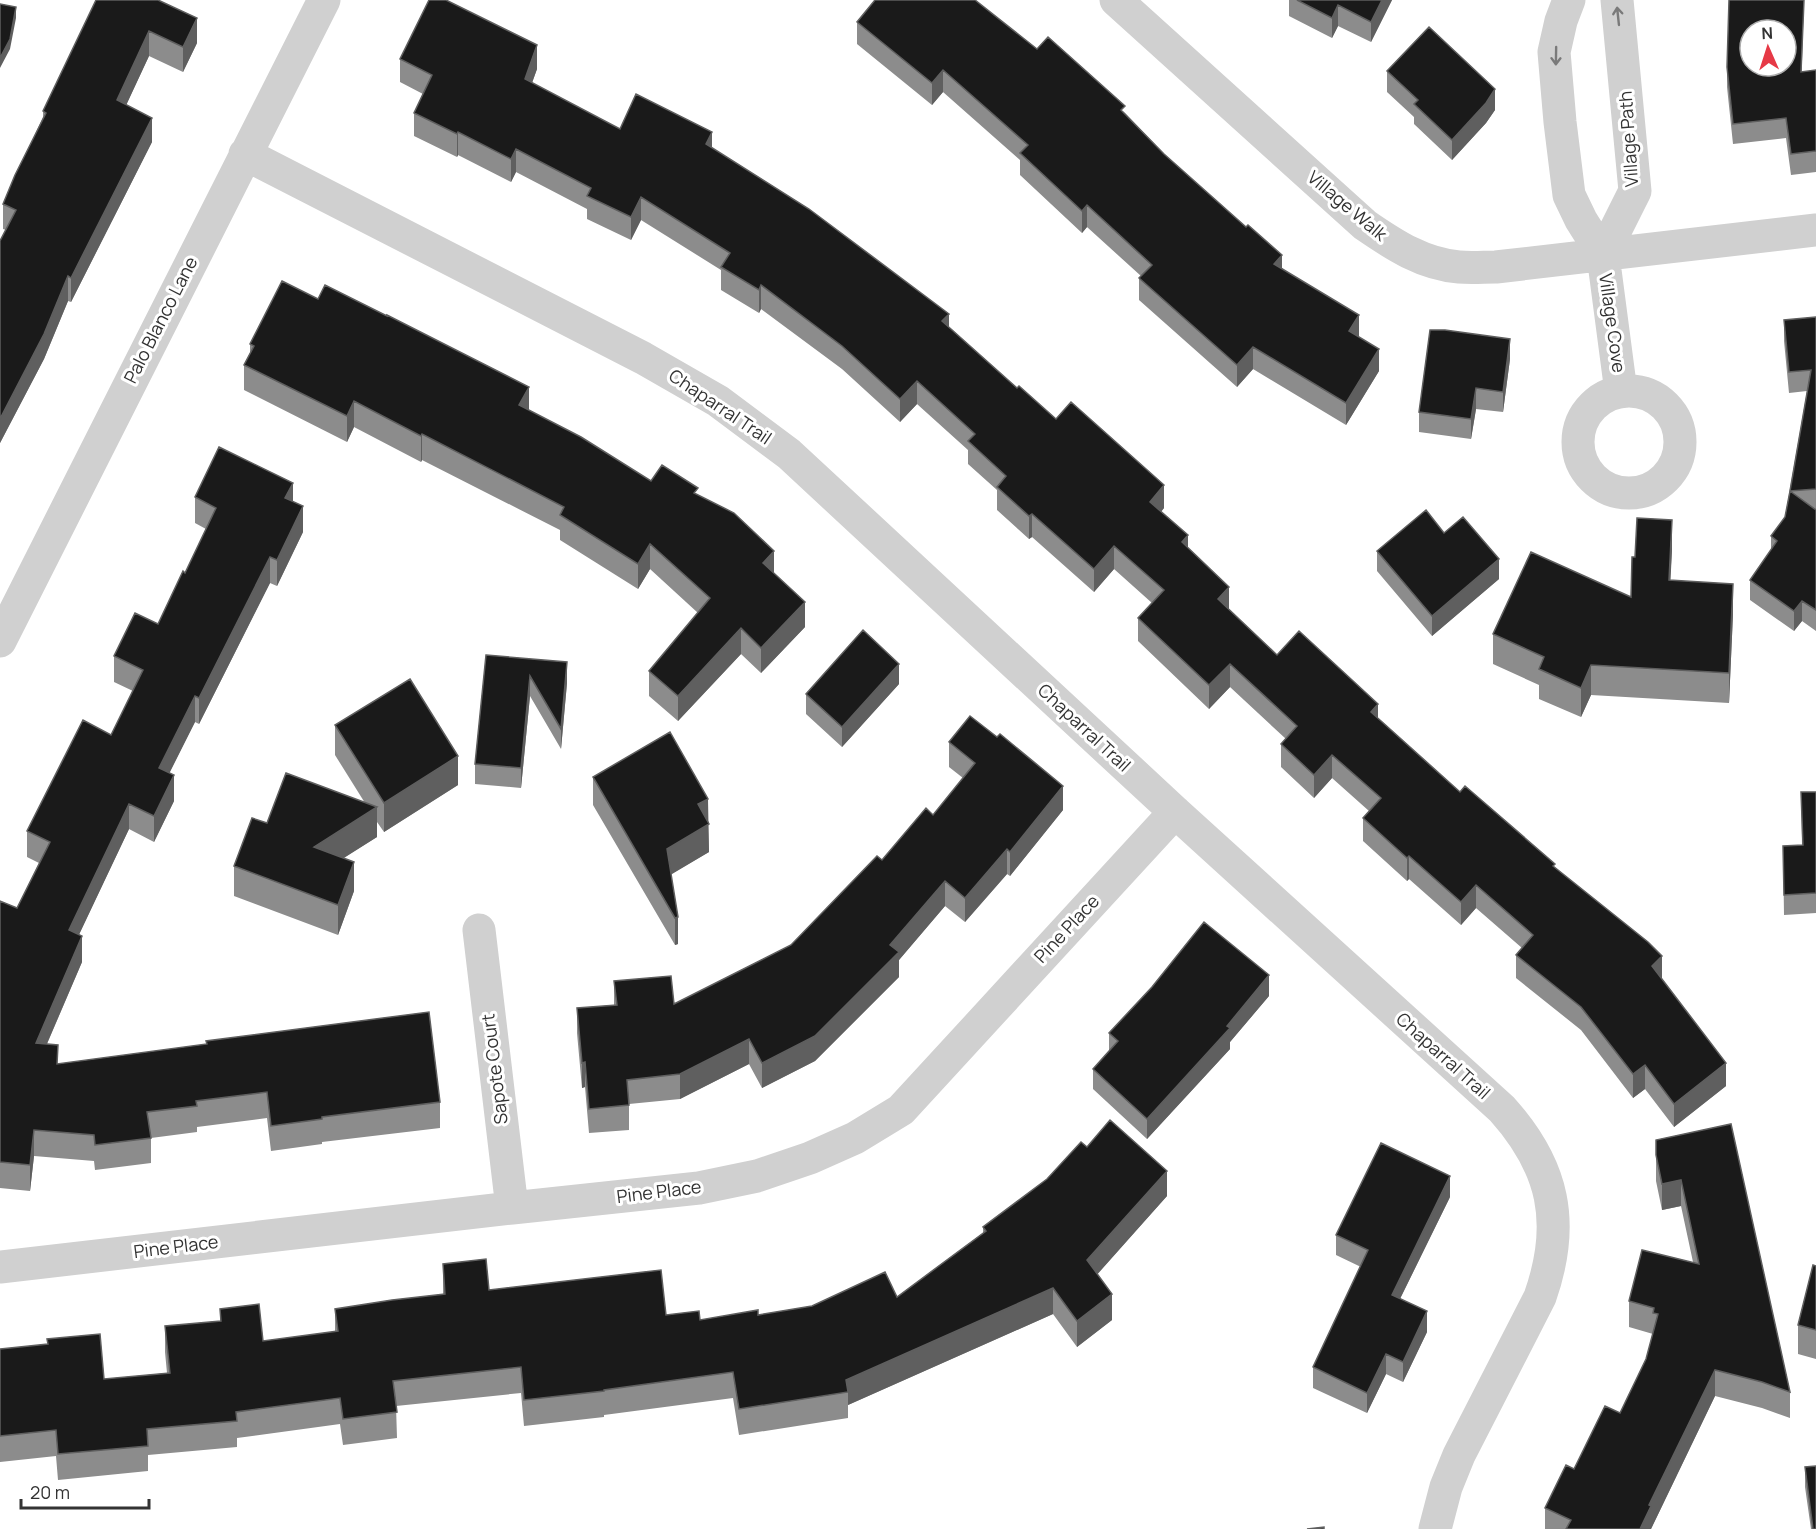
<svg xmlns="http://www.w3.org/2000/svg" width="1816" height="1529" font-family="Manrope,sans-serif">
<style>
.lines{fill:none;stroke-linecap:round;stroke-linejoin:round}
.minor{stroke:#d0d0d0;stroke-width:33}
.wall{fill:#8c8c8c}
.shaded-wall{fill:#5f5f5f}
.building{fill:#1a1a1a;stroke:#5f5f5f;stroke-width:1.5;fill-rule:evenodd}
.oneway{stroke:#7a7a7a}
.labels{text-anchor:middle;stroke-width:6;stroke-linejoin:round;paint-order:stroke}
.street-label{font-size:18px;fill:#333;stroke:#fff}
</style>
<rect width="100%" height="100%" fill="#fff"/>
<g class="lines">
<path class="minor" d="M 1116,0 L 1365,225 C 1394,245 1423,264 1459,267 C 1471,268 1484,267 1496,267 L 1816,230
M 1569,0 L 1561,21 L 1554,52 L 1560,122 L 1569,195 L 1581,220 L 1603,255 L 1621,392
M 245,154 L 643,358 L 718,401 L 789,454 L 1175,812 L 1502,1109 C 1554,1167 1566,1223 1540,1297 L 1459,1455 L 1446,1487 L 1435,1529
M 1603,255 L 1635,191 L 1617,0
M1578 442a51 51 0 1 1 102 0a51 51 0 1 1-102 0Z
M 0,641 L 324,0
M 479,930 L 512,1208
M 0,1267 L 512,1208 L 699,1188 L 757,1176 L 810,1158 L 855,1138 L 901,1110 L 1175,812"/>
</g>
<path class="wall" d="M 96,0 L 197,43 L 183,72 L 149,56 L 126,105 L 152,142 L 71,302 L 68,301 L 44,359 L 0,443 L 0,241 L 6,230 L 3,229 L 3,204 L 43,117 L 43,111 Z
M 1289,0 L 1392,0 L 1371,42 L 1338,26 L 1332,38 L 1289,16 Z
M 857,22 L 1037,49 L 1125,113 L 1164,154 L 1282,268 L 1359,337 L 1379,371 L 1346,425 L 1253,369 L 1237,387 L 1139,300 L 1139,278 L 1141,276 L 1087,227 L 1082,233 L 1020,175 L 1020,160 L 943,92 L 932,105 L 857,44 Z
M 400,59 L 537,69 L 532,83 L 620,129 L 712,148 L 949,327 L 1017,388 L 1164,508 L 1161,512 L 1188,548 L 1229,610 L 1277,655 L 1378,718 L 1460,792 L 1555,868 L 1662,979 L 1726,1086 L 1674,1127 L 1645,1089 L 1633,1098 L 1581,1030 L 1516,978 L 1516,955 L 1522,948 L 1476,908 L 1461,925 L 1409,879 L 1407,881 L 1363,841 L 1363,818 L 1369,811 L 1332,778 L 1314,798 L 1281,767 L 1281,744 L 1286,739 L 1230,687 L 1209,709 L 1138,641 L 1138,618 L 1152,603 L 1114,569 L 1094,592 L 1032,537 L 1029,539 L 997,510 L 997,490 L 968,464 L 968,450 L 917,404 L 900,422 L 842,369 L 761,309 L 759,313 L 721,290 L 721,270 L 641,220 L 631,240 L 587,219 L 587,209 L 516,172 L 511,182 L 458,155 L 457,157 L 414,136 L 414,113 L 423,94 L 400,82 Z
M 1727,67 L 1802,72 L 1816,70 L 1816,172 L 1791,175 L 1786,138 L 1733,144 L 1727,87 Z
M 1387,71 L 1495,110 L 1486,123 L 1452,160 L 1414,124 L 1414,117 L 1387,92 Z
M 1816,317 L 1816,631 L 1802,621 L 1794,631 L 1750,600 L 1750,580 L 1771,550 L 1771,536 L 1785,517 L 1807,391 L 1789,393 L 1784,341 L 1784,320 Z
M 250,344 L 529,410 L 651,481 L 698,495 L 774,574 L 805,627 L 761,673 L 741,654 L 678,721 L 649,696 L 649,671 L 698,613 L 650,569 L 638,589 L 560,540 L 560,530 L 422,460 L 421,462 L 354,427 L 347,442 L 244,390 L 244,365 L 250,353 Z
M 1510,359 L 1503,412 L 1476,409 L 1471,439 L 1419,432 L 1419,412 Z
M 195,497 L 293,502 L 303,532 L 277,586 L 270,583 L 199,724 L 195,722 L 169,773 L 174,801 L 154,842 L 129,829 L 79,934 L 82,962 L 47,1044 L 58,1064 L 440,1102 L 440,1128 L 322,1142 L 322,1144 L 271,1151 L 267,1118 L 197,1127 L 197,1132 L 151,1138 L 151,1163 L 95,1170 L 94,1161 L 34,1156 L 30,1191 L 0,1188 L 0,901 L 17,908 L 39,863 L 27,857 L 27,831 L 111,735 L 133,691 L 114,682 L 114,656 L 158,624 L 185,573 L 206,529 L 195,523 Z
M 1444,533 L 1499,579 L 1432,636 L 1377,571 L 1377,551 Z
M 1672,550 L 1670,581 L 1733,614 L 1729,703 L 1591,695 L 1581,717 L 1539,699 L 1539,685 L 1493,664 L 1493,634 L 1631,597 L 1635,557 Z
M 486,655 L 567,683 L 561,749 L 530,696 L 521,788 L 475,784 L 475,764 Z
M 899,684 L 842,747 L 806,714 L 806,694 Z
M 335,725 L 458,785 L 384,832 L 377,822 L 377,837 L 343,858 L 354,891 L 338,935 L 234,896 L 234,866 L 267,823 L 365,803 L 335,755 Z
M 949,742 L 1063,810 L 1010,876 L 1007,874 L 965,922 L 945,906 L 899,960 L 899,977 L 815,1061 L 762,1088 L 749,1064 L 680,1099 L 629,1104 L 629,1130 L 589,1133 L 585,1087 L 582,1088 L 577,1033 L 577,1008 L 614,1005 L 614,981 L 674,1004 L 791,945 L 882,860 L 933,815 L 963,778 L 949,767 Z
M 593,777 L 708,822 L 709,852 L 671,874 L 678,944 L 675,945 L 593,805 Z
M 1801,792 L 1816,792 L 1816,913 L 1784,915 L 1783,846 L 1802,845 Z
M 1269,996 L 1230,1042 L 1230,1049 L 1147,1139 L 1093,1089 L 1093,1069 L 1109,1051 L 1109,1033 Z
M 1731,1124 L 1790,1392 L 1790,1418 L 1762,1408 L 1715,1396 L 1651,1529 L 1545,1529 L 1545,1508 L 1574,1469 L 1620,1413 L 1646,1359 L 1653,1334 L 1629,1327 L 1629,1301 L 1693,1262 L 1681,1206 L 1662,1210 L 1656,1181 L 1656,1140 Z
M 1087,1147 L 1167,1196 L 1097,1274 L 1112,1320 L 1077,1347 L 1053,1314 L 848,1405 L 848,1418 L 739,1435 L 733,1398 L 604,1415 L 604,1417 L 524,1426 L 521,1393 L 396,1406 L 397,1438 L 343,1445 L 340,1424 L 237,1438 L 237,1447 L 148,1455 L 148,1471 L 58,1480 L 56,1456 L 0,1462 L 0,1349 L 104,1379 L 167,1373 L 165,1352 L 165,1326 L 220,1321 L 220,1309 L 263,1341 L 335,1332 L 335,1309 L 443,1294 L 443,1264 L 489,1290 L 700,1320 L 758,1315 L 897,1297 L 983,1233 L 983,1227 L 1047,1179 Z
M 1450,1197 L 1400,1299 L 1427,1332 L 1403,1382 L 1386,1374 L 1367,1413 L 1313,1388 L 1313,1367 L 1361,1267 L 1336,1255 L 1336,1235 Z
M 1816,1266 L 1816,1359 L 1798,1354 L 1798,1325 Z
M 1805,1467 L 1816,1529 L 1811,1529 L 1805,1487 Z"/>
<path class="shaded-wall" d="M 1382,0 L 1392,0 L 1371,42 L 1371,22 Z
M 1804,0 L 1801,92 L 1801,72 Z
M 1338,5 L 1338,26 L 1332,38 L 1332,18 Z
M 16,7 L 16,18 L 10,49 L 0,68 L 0,58 Z
M 197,18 L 197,43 L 183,72 L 183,47 Z
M 149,31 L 149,56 L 117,125 L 117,100 Z
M 537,45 L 537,69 L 525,102 L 525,79 Z
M 943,70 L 943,92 L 932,105 L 932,83 Z
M 1495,89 L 1495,110 L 1486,123 L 1452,160 L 1452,140 Z
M 152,118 L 152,142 L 71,302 L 71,278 Z
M 458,132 L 458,155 L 457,157 L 457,134 Z
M 712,132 L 712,155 L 706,144 Z
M 516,149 L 516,172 L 511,182 L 511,159 Z
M 641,197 L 641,220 L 631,240 L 631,217 Z
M 1087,205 L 1087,227 L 1082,233 L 1082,211 Z
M 1282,255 L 1282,277 L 1274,264 Z
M 68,276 L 68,301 L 44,359 L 0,443 L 0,419 Z
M 761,285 L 761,309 L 759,313 L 759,290 Z
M 949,314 L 949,337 L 942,321 Z
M 1359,315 L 1359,337 L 1349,331 Z
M 1510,339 L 1510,359 L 1503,412 L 1503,392 Z
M 1253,347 L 1253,369 L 1237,387 L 1237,365 Z
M 1379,349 L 1379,371 L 1346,425 L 1346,403 Z
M 917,381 L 917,404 L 900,422 L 900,399 Z
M 529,387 L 529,412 L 519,405 Z
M 1476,388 L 1476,409 L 1471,439 L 1471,419 Z
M 354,401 L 354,427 L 347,442 L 347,416 Z
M 422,434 L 422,460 L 421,462 L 421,436 Z
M 293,483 L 293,509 L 285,498 Z
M 1164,485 L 1164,508 L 1150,525 L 1150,502 Z
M 303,506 L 303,532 L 277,586 L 277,560 Z
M 1032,514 L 1032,537 L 1029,539 L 1029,516 Z
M 1672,520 L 1672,550 L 1669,610 L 1669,580 Z
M 1188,535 L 1188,558 L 1182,542 Z
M 650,544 L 650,569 L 638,589 L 638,564 Z
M 1114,546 L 1114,569 L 1094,592 L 1094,569 Z
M 774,551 L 774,576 L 763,563 Z
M 270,557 L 270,583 L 199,724 L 199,698 Z
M 1499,559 L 1499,579 L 1432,636 L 1432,616 Z
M 1733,584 L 1733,614 L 1729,703 L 1729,673 Z
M 1229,587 L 1229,610 L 1218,599 Z
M 1802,601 L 1802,621 L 1794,631 L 1794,611 Z
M 805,602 L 805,627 L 761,673 L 761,648 Z
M 741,628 L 741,654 L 678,721 L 678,696 Z
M 567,662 L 567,683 L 561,749 L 561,729 Z
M 899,664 L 899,684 L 842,747 L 842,727 Z
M 1230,664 L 1230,687 L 1209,709 L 1209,685 Z
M 1591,665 L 1591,695 L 1581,717 L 1581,688 Z
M 530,676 L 530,696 L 521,788 L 521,768 Z
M 195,696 L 195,722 L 159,794 L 159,768 Z
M 1378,704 L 1378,727 L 1371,712 Z
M 1332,755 L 1332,778 L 1314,798 L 1314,775 Z
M 458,756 L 458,785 L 384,832 L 384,803 Z
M 174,775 L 174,801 L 154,842 L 154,816 Z
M 1063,786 L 1063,810 L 1010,876 L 1010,852 Z
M 708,799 L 709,852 L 667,877 L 667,849 L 698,804 Z
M 129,804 L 129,829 L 69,956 L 69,930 Z
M 377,807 L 377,837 L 314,877 L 314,847 Z
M 1007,849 L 1007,874 L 965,922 L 965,898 Z
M 1409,856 L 1409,879 L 1407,881 L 1407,858 Z
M 354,862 L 354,891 L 338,935 L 338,905 Z
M 945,881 L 945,906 L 899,960 L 899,977 L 815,1061 L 762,1088 L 762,1063 L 890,945 Z
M 1476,885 L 1476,908 L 1461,925 L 1461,902 Z
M 678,917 L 678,944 L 675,945 L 675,918 Z
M 82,936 L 82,962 L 36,1069 L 36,1043 Z
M 1662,956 L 1662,979 L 1652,966 Z
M 1269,975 L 1269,996 L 1230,1042 L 1230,1049 L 1147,1139 L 1147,1119 Z
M 749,1039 L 749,1064 L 680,1099 L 680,1074 Z
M 585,1062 L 585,1087 L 582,1088 L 582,1063 Z
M 1726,1063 L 1726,1086 L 1674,1127 L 1674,1104 Z
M 1645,1065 L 1645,1089 L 1633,1098 L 1633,1074 Z
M 34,1130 L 34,1156 L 30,1191 L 30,1165 Z
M 1167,1171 L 1167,1196 L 1087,1286 L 1087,1260 Z
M 1450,1176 L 1450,1197 L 1392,1315 L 1392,1295 Z
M 1681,1180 L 1681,1206 L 1662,1210 L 1662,1184 Z
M 1053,1288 L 1053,1314 L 848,1405 L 848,1392 L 846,1380 Z
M 1112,1294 L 1112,1320 L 1077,1347 L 1077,1321 Z
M 1427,1311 L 1427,1332 L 1403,1382 L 1403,1362 Z
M 1386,1354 L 1386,1374 L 1367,1413 L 1367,1393 Z
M 1715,1370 L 1715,1396 L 1651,1529 L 1640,1529 L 1649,1505 Z"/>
<path class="building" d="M 96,0 L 158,0 L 197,18 L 183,47 L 149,31 L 117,100 L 152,118 L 71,278 L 68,276 L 44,334 L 0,419 L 0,241 L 16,210 L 3,204 L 15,175 L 46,113 L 43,111 Z
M 429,0 L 446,0 L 537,45 L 525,79 L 620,129 L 636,94 L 712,132 L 706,144 L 809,209 L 949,314 L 942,321 L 1017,388 L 1019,386 L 1056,419 L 1071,402 L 1164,485 L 1150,502 L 1188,535 L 1182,542 L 1229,587 L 1218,599 L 1277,655 L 1299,631 L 1378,704 L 1371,712 L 1460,792 L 1465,786 L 1555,864 L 1553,866 L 1648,942 L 1662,956 L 1652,966 L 1726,1063 L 1674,1104 L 1645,1065 L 1633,1074 L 1581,1007 L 1516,955 L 1533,935 L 1476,885 L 1461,902 L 1409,856 L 1407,858 L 1363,818 L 1381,798 L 1332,755 L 1314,775 L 1281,744 L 1297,726 L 1230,664 L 1209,685 L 1138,618 L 1164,590 L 1114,546 L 1094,569 L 1032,514 L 1029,516 L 997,487 L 1006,476 L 968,441 L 975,434 L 917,381 L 900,399 L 842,346 L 761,285 L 759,290 L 721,267 L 730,253 L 641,197 L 631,217 L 587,196 L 591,188 L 516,149 L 511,159 L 458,132 L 457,134 L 414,113 L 432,75 L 400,59 Z
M 875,0 L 975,0 L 1037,49 L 1048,37 L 1125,106 L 1121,110 L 1164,154 L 1246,227 L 1248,225 L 1282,255 L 1274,264 L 1359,315 L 1349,331 L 1379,349 L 1346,403 L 1253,347 L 1237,365 L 1139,278 L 1152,265 L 1087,205 L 1082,211 L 1020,153 L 1028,145 L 943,70 L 932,83 L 857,22 Z
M 1297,0 L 1382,0 L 1371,22 L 1338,5 L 1332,18 Z
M 1729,0 L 1804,0 L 1801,72 L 1816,70 L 1816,151 L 1791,154 L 1786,118 L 1733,124 L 1727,67 ZM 1750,30 L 1786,30 L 1786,66 L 1750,66 Z
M 0,4 L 16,7 L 10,39 L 0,58 Z
M 1429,27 L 1495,89 L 1486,103 L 1452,140 L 1414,104 L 1418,100 L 1387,71 Z
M 282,281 L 318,299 L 325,285 L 387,316 L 387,315 L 529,387 L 519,405 L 581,437 L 651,481 L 662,465 L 698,488 L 694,493 L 734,513 L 774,551 L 763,563 L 805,602 L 761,648 L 741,628 L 678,696 L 649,671 L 710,598 L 650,544 L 638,564 L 560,515 L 564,507 L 422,434 L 421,436 L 354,401 L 347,416 L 244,365 L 254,346 L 250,344 Z
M 1816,317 L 1816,489 L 1790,491 L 1811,370 L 1789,372 L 1784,320 Z
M 1430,330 L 1445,330 L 1510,339 L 1503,392 L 1476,388 L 1471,419 L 1419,412 Z
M 219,447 L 293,483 L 285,498 L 303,506 L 277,560 L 270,557 L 199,698 L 195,696 L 159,768 L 174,775 L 154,816 L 129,804 L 69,930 L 82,936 L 36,1043 L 58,1045 L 57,1064 L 207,1044 L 206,1041 L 429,1012 L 440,1102 L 322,1117 L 322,1119 L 271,1126 L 267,1092 L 196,1101 L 197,1106 L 147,1112 L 151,1138 L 95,1145 L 94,1135 L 34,1130 L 30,1165 L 0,1162 L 0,901 L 17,908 L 50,842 L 27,831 L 83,720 L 111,735 L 143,670 L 114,656 L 135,613 L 158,624 L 183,571 L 185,573 L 216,508 L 195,497 Z
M 1790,491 L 1816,510 L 1816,610 L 1802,601 L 1794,611 L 1750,580 L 1777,541 L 1771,536 L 1785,517 Z
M 1426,510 L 1444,533 L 1463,517 L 1499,559 L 1432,616 L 1377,551 Z
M 1637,518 L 1672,520 L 1669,580 L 1733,584 L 1729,673 L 1591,665 L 1581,688 L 1539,669 L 1544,657 L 1493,634 L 1531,552 L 1631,597 L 1632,557 L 1635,557 Z
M 863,630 L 899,664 L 842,727 L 806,694 Z
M 486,655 L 567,662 L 561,729 L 530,676 L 521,768 L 475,764 Z
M 410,679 L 458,756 L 384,803 L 335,725 Z
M 970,716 L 997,737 L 1000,734 L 1063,786 L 1010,852 L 1007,849 L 965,898 L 945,881 L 890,945 L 899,952 L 815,1036 L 762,1063 L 749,1039 L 680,1074 L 627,1080 L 629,1105 L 589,1109 L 585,1062 L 582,1063 L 577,1008 L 617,1005 L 614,981 L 671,976 L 674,1004 L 791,945 L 877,856 L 882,860 L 926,808 L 933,815 L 975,763 L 949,742 Z
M 670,732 L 708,799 L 698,804 L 709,824 L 667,849 L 678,917 L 675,918 L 593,777 Z
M 286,773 L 377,807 L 314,847 L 354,862 L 338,905 L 234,866 L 252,818 L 267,823 Z
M 1801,792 L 1816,792 L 1816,893 L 1784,895 L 1783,846 L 1803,845 Z
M 1204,922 L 1269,975 L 1227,1026 L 1230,1028 L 1147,1119 L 1093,1069 L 1118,1041 L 1109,1033 L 1152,987 Z
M 1110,1120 L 1167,1171 L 1087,1260 L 1112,1294 L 1077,1321 L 1053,1288 L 846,1380 L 848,1392 L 739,1409 L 733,1372 L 604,1390 L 604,1391 L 524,1400 L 521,1367 L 393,1381 L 397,1412 L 343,1419 L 340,1398 L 236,1412 L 237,1421 L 147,1429 L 148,1446 L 58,1454 L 56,1430 L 0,1436 L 0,1349 L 48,1344 L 47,1339 L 100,1334 L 104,1379 L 170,1373 L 165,1326 L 221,1321 L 220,1309 L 259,1304 L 263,1341 L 338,1331 L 335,1309 L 392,1300 L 445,1294 L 443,1264 L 486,1259 L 489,1290 L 661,1270 L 666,1315 L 699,1311 L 700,1320 L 758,1310 L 758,1315 L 812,1306 L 885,1272 L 897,1297 L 986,1231 L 983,1227 L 1047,1179 L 1081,1142 L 1087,1147 Z
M 1731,1124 L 1790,1392 L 1762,1382 L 1715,1370 L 1649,1505 L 1651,1506 L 1640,1529 L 1566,1529 L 1571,1520 L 1545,1508 L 1566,1465 L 1574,1469 L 1605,1406 L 1620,1413 L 1646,1359 L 1658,1314 L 1653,1313 L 1654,1308 L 1629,1301 L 1642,1250 L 1699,1264 L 1681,1180 L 1662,1184 L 1656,1155 L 1656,1140 Z
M 1381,1143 L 1450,1176 L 1392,1295 L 1427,1311 L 1403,1362 L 1386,1354 L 1367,1393 L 1313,1367 L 1368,1250 L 1336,1235 Z
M 1813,1265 L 1816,1266 L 1816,1330 L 1798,1325 Z
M 1816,1466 L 1816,1529 L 1813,1529 L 1805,1467 Z
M 1324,1527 L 1324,1529 L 1307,1529 Z"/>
<defs><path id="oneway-shaft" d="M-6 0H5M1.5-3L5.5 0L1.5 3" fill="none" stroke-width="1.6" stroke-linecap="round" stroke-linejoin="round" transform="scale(1.5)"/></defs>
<g class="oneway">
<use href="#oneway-shaft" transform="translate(1618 16) rotate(-96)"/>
<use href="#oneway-shaft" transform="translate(1556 56) rotate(91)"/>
</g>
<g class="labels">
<g class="street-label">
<text transform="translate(1629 139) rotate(-94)" y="6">Village Path</text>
<text transform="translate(1347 206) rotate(40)" y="6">Village Walk</text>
<text transform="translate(161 320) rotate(-63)" y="6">Palo Blanco Lane</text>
<text transform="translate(1612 323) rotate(82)" y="6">Village Cove</text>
<text transform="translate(720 407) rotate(34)" y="6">Chaparral Trail</text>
<text transform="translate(1084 728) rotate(43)" y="6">Chaparral Trail</text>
<text transform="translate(1067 929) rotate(-47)" y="6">Pine Place</text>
<text transform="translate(1443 1056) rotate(42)" y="6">Chaparral Trail</text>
<text transform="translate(495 1069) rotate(-97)" y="6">Sapote Court</text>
<text transform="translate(659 1192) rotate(-7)" y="6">Pine Place</text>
<text transform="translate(176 1247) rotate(-7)" y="6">Pine Place</text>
</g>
</g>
<g transform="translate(1768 48) rotate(357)"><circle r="28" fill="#ffffff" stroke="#adadad" stroke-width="1.5"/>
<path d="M0-4.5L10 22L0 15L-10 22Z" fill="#e63946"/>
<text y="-9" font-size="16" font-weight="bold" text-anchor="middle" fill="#333333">N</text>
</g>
<path d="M21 1499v9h128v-9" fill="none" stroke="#333333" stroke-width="3"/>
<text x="30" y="1499" font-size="18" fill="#333333" stroke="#ffffff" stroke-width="4.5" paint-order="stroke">20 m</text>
</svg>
